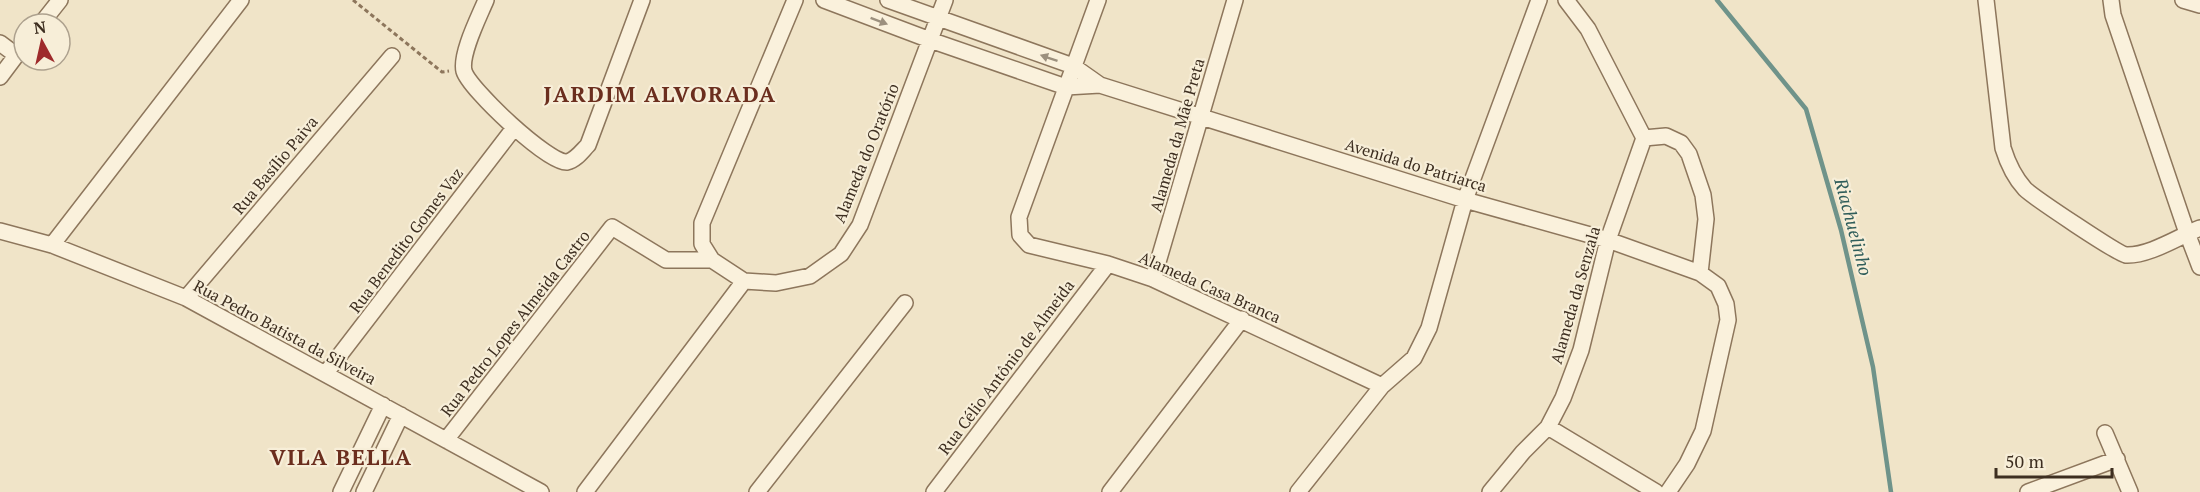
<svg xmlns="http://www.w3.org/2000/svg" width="2200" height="492" font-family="'PT Serif',serif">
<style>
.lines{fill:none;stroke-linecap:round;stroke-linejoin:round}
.stream{stroke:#6f938a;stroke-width:4.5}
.minor-casing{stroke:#8d765c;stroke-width:18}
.path{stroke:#8d765c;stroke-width:3;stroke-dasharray:4.5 3;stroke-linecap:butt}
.minor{stroke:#faf1dc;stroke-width:15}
.oneway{fill:#9c907e}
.labels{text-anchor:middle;stroke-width:4.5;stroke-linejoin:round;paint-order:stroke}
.street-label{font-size:16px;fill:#3d2e20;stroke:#f7eed8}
.water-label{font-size:18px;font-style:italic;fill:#2f5d5a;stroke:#f7eed8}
.district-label{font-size:22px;font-weight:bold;letter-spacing:1.5px;fill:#6b2e1e;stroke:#f7eed8}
</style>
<rect width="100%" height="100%" fill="#f0e4c8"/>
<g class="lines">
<path class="stream" d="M 1717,0 L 1806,109 L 1841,230 L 1873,367 L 1891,492"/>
<g class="minor-casing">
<path id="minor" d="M 486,0 C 479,17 460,54 464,71 C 469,89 549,164 567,162 C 576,160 582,151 588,145 L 642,0
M 824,0 L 930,40 L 1066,87 L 1100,85
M 888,0 L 1073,66 L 1100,85 L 1465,200 L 1608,240 L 1700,273 L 1718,286 L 1726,304 L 1728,320 L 1703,431 L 1687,464 L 1668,492
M 1098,0 L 1019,217 L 1020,235 L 1029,245 L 1108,264 L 1153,279 L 1382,386
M 1566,0 L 1588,29 L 1644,138
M 1986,0 L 2003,148 C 2008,164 2014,177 2025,189 C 2033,197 2118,254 2126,255 C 2149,256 2178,237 2200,228
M 2111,0 L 2113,15 L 2187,233 L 2200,267
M 2183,0 L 2200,5
M 41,24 L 60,0
M 0,43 L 16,55
M 0,77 L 24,45
M 1644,138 L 1666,136 L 1681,143 L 1689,154 L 1703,195 L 1706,219 L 1700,273
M 0,231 L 52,245 L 186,298 L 541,492
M 52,245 L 241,0
M 1153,279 L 1235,0
M 744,281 L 776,283 L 810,276 L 841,254 L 860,225 L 945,0
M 744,281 L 712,260 L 702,244 L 702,223 L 795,0
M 186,298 L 392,56
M 326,373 L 514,128
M 1548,427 L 1656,492
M 2105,433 L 2130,492
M 446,440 L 612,227 L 666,260 L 712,260
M 341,492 L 383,405
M 364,492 L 401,415
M 585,492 L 744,281
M 757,492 L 905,303
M 934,492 L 1108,264
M 1110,492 L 1242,319
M 1298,492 L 1382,386 L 1414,358 L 1429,328 L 1465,200 L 1539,0
M 1490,492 L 1523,452 L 1548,427 L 1563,398 L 1581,350 L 1608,240 L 1644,138
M 2028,492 L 2117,459"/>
</g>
<path class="path" d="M 353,0 L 442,72 L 449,71"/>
<use href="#minor" class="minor"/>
</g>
<defs><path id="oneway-solid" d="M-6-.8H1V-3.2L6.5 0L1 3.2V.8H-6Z" transform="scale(1.5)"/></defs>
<g class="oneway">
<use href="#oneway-solid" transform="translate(879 21) rotate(21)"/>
<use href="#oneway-solid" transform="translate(1049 58) rotate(-161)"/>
</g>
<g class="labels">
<g class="street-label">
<text transform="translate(1177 135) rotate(-74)" y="6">Alameda da Mãe Preta</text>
<text transform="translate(866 153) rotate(-68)" y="6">Alameda do Oratório</text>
<text transform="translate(275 165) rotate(-50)" y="6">Rua Basílio Paiva</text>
<text transform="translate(1416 165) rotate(17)" y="6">Avenida do Patriarca</text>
<text transform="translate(406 240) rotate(-53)" y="6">Rua Benedito Gomes Vaz</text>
<text transform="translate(1210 287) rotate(24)" y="6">Alameda Casa Branca</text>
<text transform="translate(1575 295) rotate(-74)" y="6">Alameda da Senzala</text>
<text transform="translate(515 323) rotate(-52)" y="6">Rua Pedro Lopes Almeida Castro</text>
<text transform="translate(285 332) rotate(28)" y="6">Rua Pedro Batista da Silveira</text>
<text transform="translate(1006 367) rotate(-53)" y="6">Rua Célio Antônio de Almeida</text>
</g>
<g class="water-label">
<text transform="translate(1853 227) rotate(75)" y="6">Riachuelinho</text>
</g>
<g class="district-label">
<text x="660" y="102">JARDIM ALVORADA</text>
<text x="341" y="465">VILA BELLA</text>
</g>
</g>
<g transform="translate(42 42) rotate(352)"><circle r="28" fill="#f7eed8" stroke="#ada18e" stroke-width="1.5"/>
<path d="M0-4.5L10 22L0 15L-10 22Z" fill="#9e2a2b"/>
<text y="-9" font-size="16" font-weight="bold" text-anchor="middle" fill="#3d2e20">N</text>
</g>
<path d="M1996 468v9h116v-9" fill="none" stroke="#3d2e20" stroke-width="3"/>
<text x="2005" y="468" font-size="18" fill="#3d2e20" stroke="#f7eed8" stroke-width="4.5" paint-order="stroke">50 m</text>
</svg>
